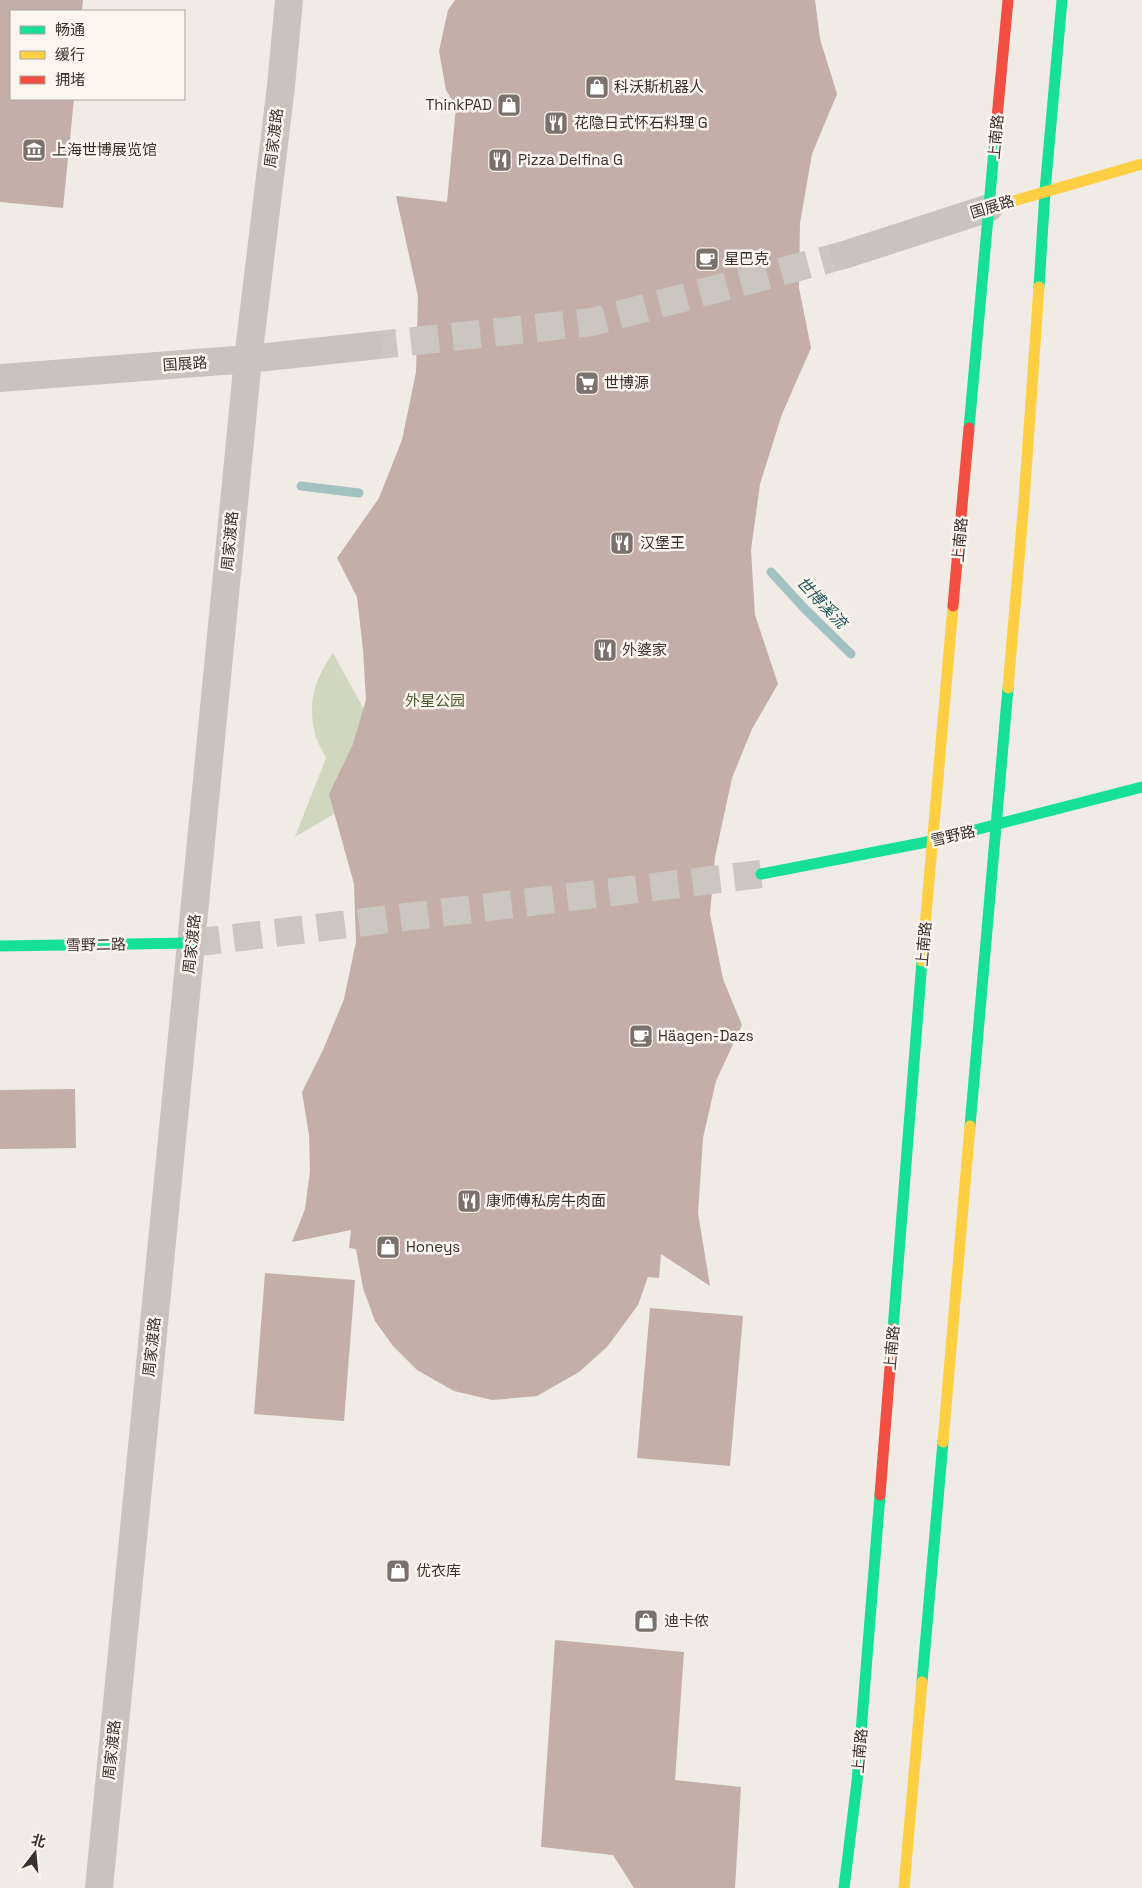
<svg xmlns="http://www.w3.org/2000/svg" width="1142" height="1888" font-family="'Space Grotesk','Noto Sans SC',sans-serif">
<style>
.green{fill:#d1d6bf}
.lines{fill:none;stroke-linecap:round;stroke-linejoin:round}
.stream{stroke:#a1c2c1;stroke-width:9}
.building{fill:#c3afa7}
.street-tunnel{stroke:#ccc6c0;stroke-width:28;stroke-dasharray:28 14;stroke-linecap:butt}
.secondary-tunnel{stroke:#ccc6c0;stroke-width:28;stroke-dasharray:28 14;stroke-linecap:butt}
.street{stroke:#c9c3be;stroke-width:28}
.fast{stroke:#16e098;stroke-width:11}
.slow{stroke:#ffcf43;stroke-width:11}
.jam{stroke:#f24e42;stroke-width:11}
.labels{text-anchor:middle;stroke-width:5;stroke-linejoin:round;paint-order:stroke}
.poi-label{font-size:15px;fill:#3b302b;stroke:#fbf5ee;text-anchor:start}
.street-label{font-size:15px;fill:#3b302b;stroke:#fbf5ee}
.park-label{font-size:15px;fill:#4a5a2e;stroke:#fbf5ee}
.water-label{font-size:16px;font-style:italic;fill:#1f5a5e;stroke:#fbf5ee}
</style>
<rect width="100%" height="100%" fill="#f0ebe5"/>
<path class="green" d="M 333,653 L 394,764 L 373,791 L 295,837 L 326,758 C 322,749 315,739 314,729 C 308,698 316,678 333,653 Z"/>
<g class="lines">
<path class="stream" d="M 301,486 L 359,493
M 771,572 L 804,608 L 851,654"/>
</g>
<path class="building" d="M 0,0 L 83,0 L 82,11 L 11,11 L 11,99 L 74,99 L 63,208 L 0,202 Z
M 455,0 L 815,0 L 820,39 L 837,94 L 812,154 L 800,223 L 799,288 L 811,348 L 782,414 L 760,484 L 751,550 L 755,615 L 778,684 L 752,729 L 732,778 L 715,857 L 710,914 L 723,979 L 742,1025 L 716,1081 L 703,1138 L 698,1213 L 710,1286 L 661,1254 L 659,1278 L 648,1277 L 638,1305 L 607,1347 L 579,1372 L 537,1396 L 492,1400 L 454,1391 L 417,1370 L 393,1346 L 375,1321 L 363,1288 L 356,1249 L 349,1248 L 351,1230 L 292,1242 L 305,1209 L 310,1171 L 309,1135 L 302,1092 L 323,1050 L 344,999 L 356,942 L 354,884 L 329,794 L 353,744 L 366,700 L 363,650 L 357,597 L 337,558 L 379,498 L 402,440 L 416,372 L 418,296 L 396,196 L 447,202 L 456,107 L 446,90 L 439,51 L 448,10 Z
M 75,1089 L 76,1148 L 0,1149 L 0,1090 Z
M 265,1273 L 355,1280 L 344,1421 L 254,1414 Z
M 650,1308 L 743,1316 L 730,1466 L 637,1458 Z
M 555,1640 L 684,1652 L 675,1780 L 741,1787 L 735,1888 L 634,1888 L 613,1855 L 541,1847 Z"/>
<g class="lines">
<path class="street-tunnel" d="M 369,346 L 592,322 L 844,255"/>
<path class="secondary-tunnel" d="M 192,943 L 761,874"/>
<path class="street" d="M 844,255 L 989,208
M 0,378 L 248,359 L 369,346
M 99,1888 L 248,359 L 281,86 L 289,0"/>
<path class="fast" d="M 1039,287 L 1045,191 L 1062,0
M 969,428 L 995,139
M 761,874 L 932,841 L 1142,787
M 0,946 L 192,943
M 970,1126 L 1008,688
M 893,1329 L 922,961
M 922,1682 L 943,1442
M 844,1888 L 857,1782 L 880,1495"/>
<path class="slow" d="M 989,208 L 1142,164
M 1008,688 L 1024,501 L 1039,287
M 922,961 L 953,606
M 943,1442 L 970,1126
M 904,1888 L 922,1682"/>
<path class="jam" d="M 995,139 L 1008,0
M 953,606 L 969,428
M 880,1495 L 893,1329"/>
</g>
<defs>
<g id="shop-square" transform="scale(1.25)"><rect x="-9" y="-9" width="18" height="18" rx="4" fill="#7a716c" stroke="#fbf5ee"/><path d="M-5-2.5h2.3a2.7 3.5 0 0 1 5.4 0H5L5.5 6h-11ZM-1.5-2.5h3a1.5 2.3 0 0 0-3 0Z" fill="#fff"/></g>
<g id="restaurant-square" transform="scale(1.25)"><rect x="-9" y="-9" width="18" height="18" rx="4" fill="#7a716c" stroke="#fbf5ee"/><path d="M-5-6h1v4h1v-4h1v4h1v-4h1v5L-1.5 .5V6h-2V.5L-5-1ZM5-6V6H3V1.5H1.5Q1.5-4 5-6Z" fill="#fff"/></g>
<g id="museum-square" transform="scale(1.25)"><rect x="-9" y="-9" width="18" height="18" rx="4" fill="#7a716c" stroke="#fbf5ee"/><path d="M0-6L6-3V-2H-6V-3ZM-5-1h2V3h-2ZM-1-1h2V3h-2ZM3-1h2V3H3ZM-6 4H6V6H-6Z" fill="#fff"/></g>
<g id="cafe-square" transform="scale(1.25)"><rect x="-9" y="-9" width="18" height="18" rx="4" fill="#7a716c" stroke="#fbf5ee"/><path d="M-5.5-4.5H6V0H3Q3 3.5 0 3.5H-2.5Q-5.5 3.5-5.5 0ZM3-3.2v2h1.7v-2ZM-6 4.5H4V6H-6Z" fill="#fff"/></g>
<g id="supermarket-square" transform="scale(1.25)"><rect x="-9" y="-9" width="18" height="18" rx="4" fill="#7a716c" stroke="#fbf5ee"/><path d="M-6-5.5h2.5l.6 2H6L4.5 2H-2.5L-4.4-4H-6ZM-1.5 3.2a1.3 1.3 0 1 0 .1 0ZM3 3.2a1.3 1.3 0 1 0 .1 0Z" fill="#fff"/></g>
</defs>
<g fill-rule="evenodd">
<use href="#shop-square" x="597" y="87"/>
<use href="#shop-square" x="509" y="105"/>
<use href="#restaurant-square" x="556" y="123"/>
<use href="#museum-square" x="34" y="150"/>
<use href="#restaurant-square" x="500" y="160"/>
<use href="#cafe-square" x="707" y="259"/>
<use href="#supermarket-square" x="587" y="383"/>
<use href="#restaurant-square" x="622" y="543"/>
<use href="#restaurant-square" x="605" y="650"/>
<use href="#cafe-square" x="641" y="1036"/>
<use href="#restaurant-square" x="469" y="1201"/>
<use href="#shop-square" x="388" y="1247"/>
<use href="#shop-square" x="398" y="1571"/>
<use href="#shop-square" x="646" y="1621"/>
</g>
<g class="labels">
<g class="poi-label">
<text x="614" y="92">科沃斯机器人</text>
<text x="492" y="110" text-anchor="end">ThinkPAD</text>
<text x="574" y="128">花隐日式怀石料理 G</text>
<text x="52" y="155">上海世博展览馆</text>
<text x="518" y="165">Pizza Delfina G</text>
<text x="724" y="264">星巴克</text>
<text x="604" y="388">世博源</text>
<text x="640" y="548">汉堡王</text>
<text x="622" y="655">外婆家</text>
<text x="658" y="1041">Häagen-Dazs</text>
<text x="486" y="1206">康师傅私房牛肉面</text>
<text x="406" y="1252">Honeys</text>
<text x="416" y="1576">优衣库</text>
<text x="664" y="1626">迪卡侬</text>
</g>
<g class="street-label">
<text transform="translate(996 137) rotate(-85)" y="5">上南路</text>
<text transform="translate(274 138) rotate(-83)" y="5">周家渡路</text>
<text transform="translate(992 207) rotate(-17)" y="5">国展路</text>
<text transform="translate(185 364) rotate(-4)" y="5">国展路</text>
<text transform="translate(960 540) rotate(-85)" y="5">上南路</text>
<text transform="translate(230 541) rotate(-85)" y="5">周家渡路</text>
<text transform="translate(953 836) rotate(-13)" y="5">雪野路</text>
<text transform="translate(192 944) rotate(-84)" y="5">周家渡路</text>
<text transform="translate(924 944) rotate(-85)" y="5">上南路</text>
<text transform="translate(96 945) rotate(-1)" y="5">雪野二路</text>
<text transform="translate(152 1347) rotate(-84)" y="5">周家渡路</text>
<text transform="translate(892 1348) rotate(-85)" y="5">上南路</text>
<text transform="translate(112 1750) rotate(-84)" y="5">周家渡路</text>
<text transform="translate(860 1751) rotate(-85)" y="5">上南路</text>
</g>
<g class="park-label">
<text x="435" y="706">外星公园</text>
</g>
<g class="water-label">
<text transform="translate(822 602) rotate(46)" y="6">世博溪流</text>
</g>
</g>
<rect x="10" y="10" width="175" height="90" fill="#fbf5ee" stroke="#aea6a0"/>
<rect x="20" y="26" width="25" height="8" fill="#16e098" stroke="#aea6a0"/>
<text x="55" y="35" font-size="15" fill="#3b302b">畅通</text>
<rect x="20" y="51" width="25" height="8" fill="#ffcf43" stroke="#aea6a0"/>
<text x="55" y="60" font-size="15" fill="#3b302b">缓行</text>
<rect x="20" y="76" width="25" height="8" fill="#f24e42" stroke="#aea6a0"/>
<text x="55" y="85" font-size="15" fill="#3b302b">拥堵</text>
<g transform="translate(35 1853) rotate(16)" stroke="#fbf5ee" stroke-width="4" paint-order="stroke">
<path d="M0-4L9 19L0 12L-9 19Z" fill="#3b302b"/>
<text y="-8" font-size="14" font-weight="bold" text-anchor="middle" fill="#3b302b">北</text>
</g>
</svg>
